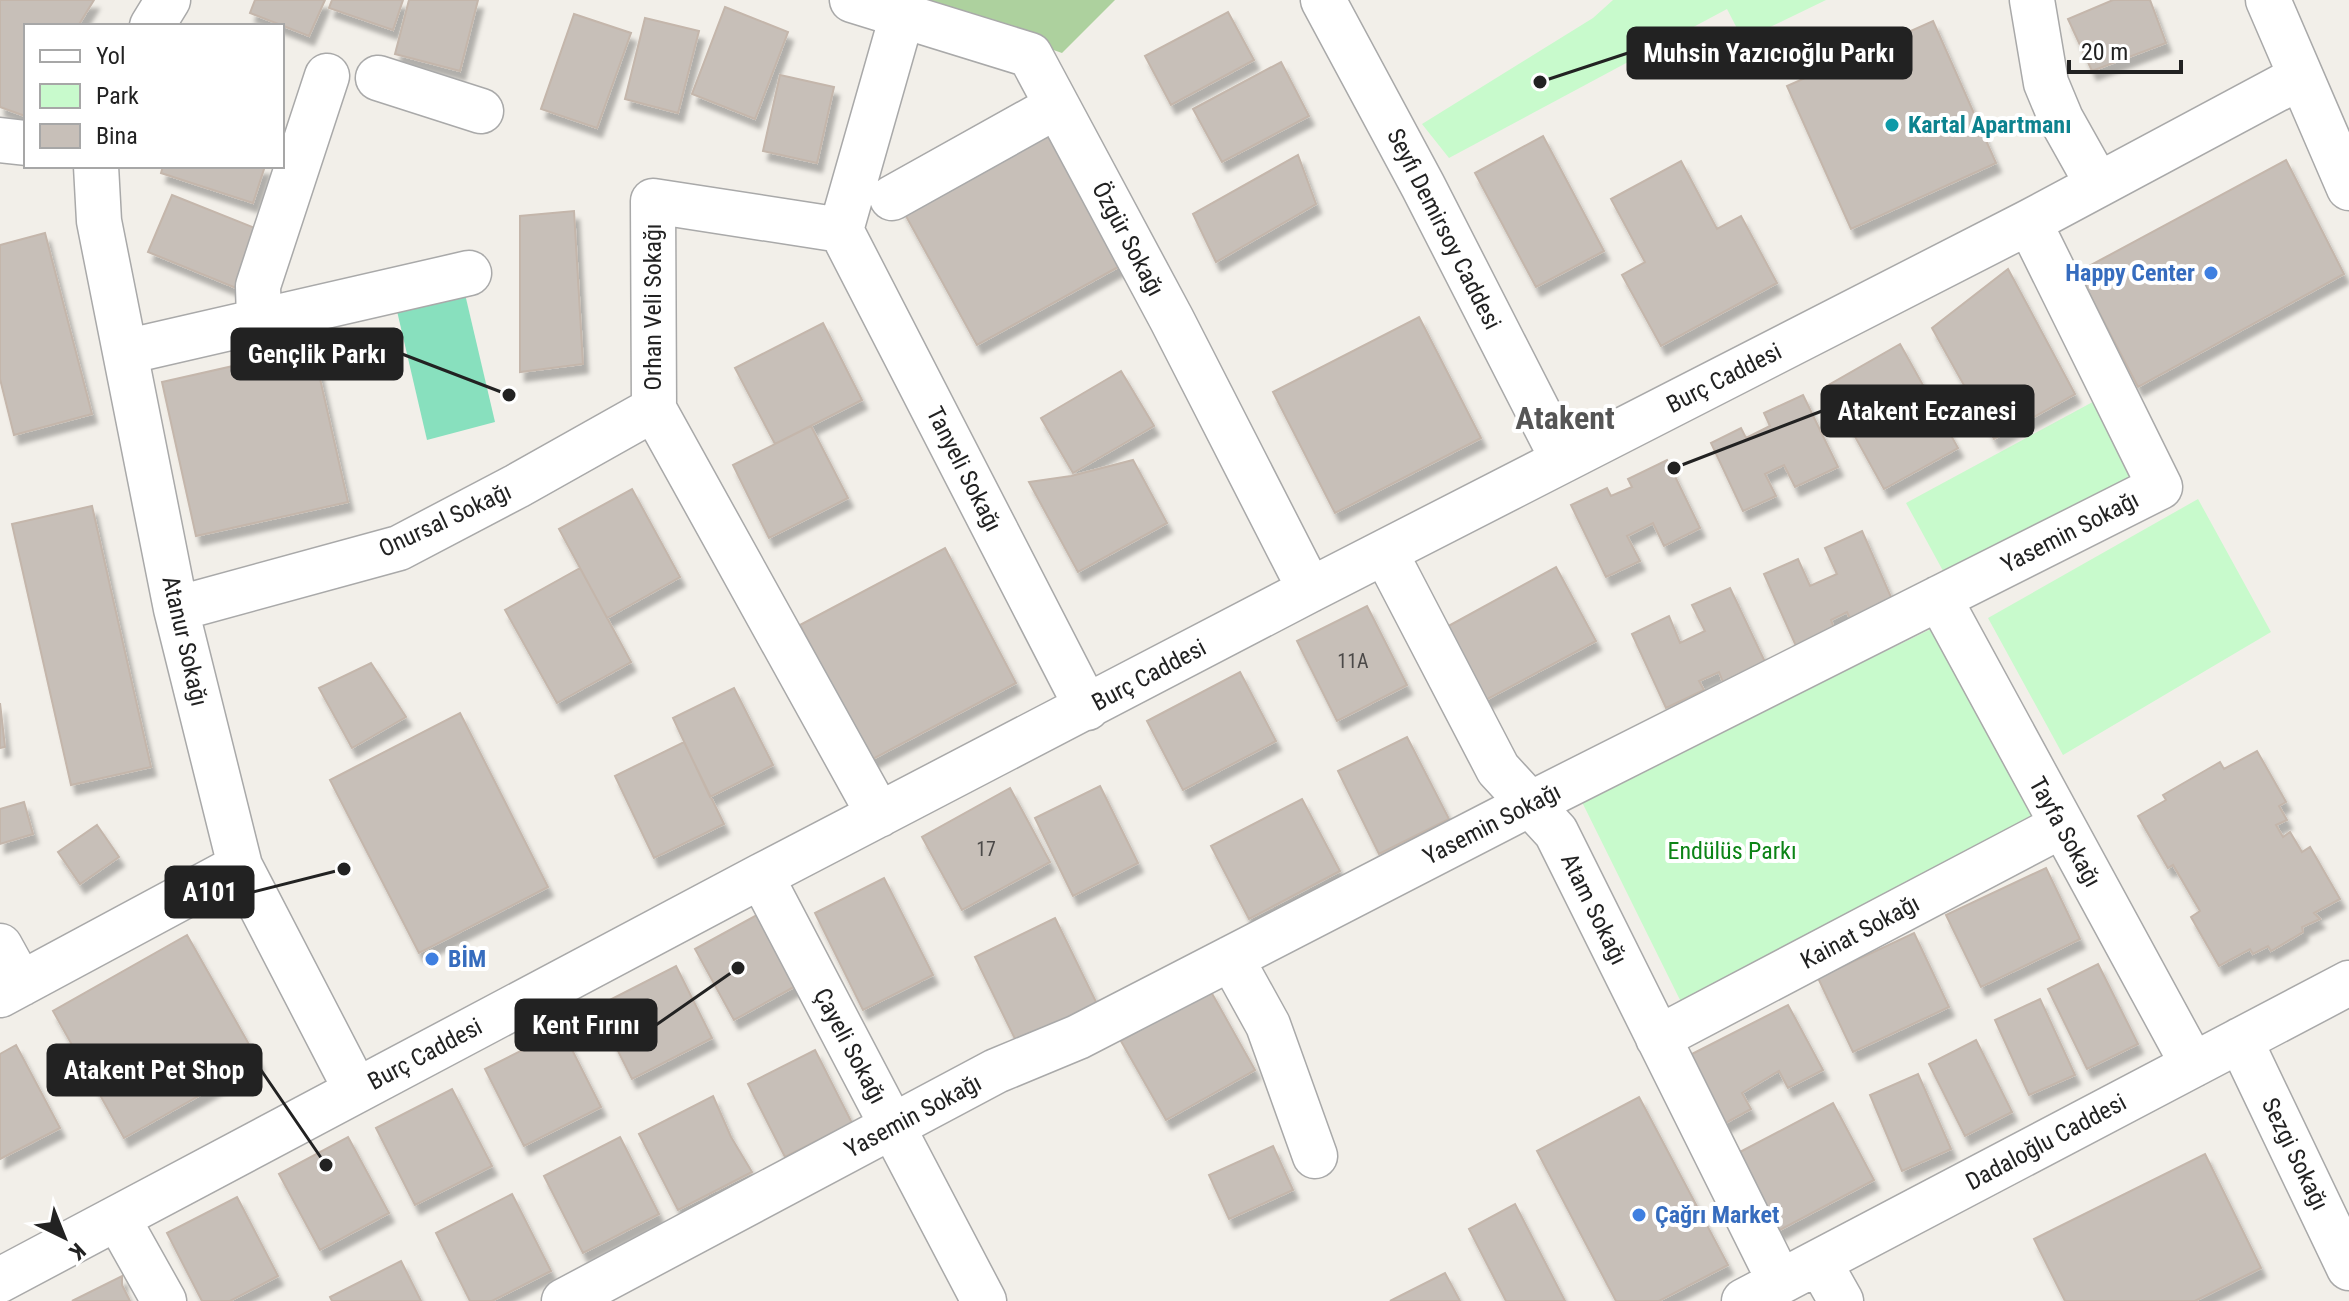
<svg xmlns="http://www.w3.org/2000/svg" width="2349" height="1301" font-family="'Roboto Condensed',sans-serif">
<style>
.forest{fill:#add19e}
.park{fill:#c8facc}
.pitch{fill:#88e0be}
.building{fill:#c7bfb8;stroke:#c4b6ab;stroke-width:2;filter:url(#shadow)}
.lines{fill:none;stroke-linecap:round;stroke-linejoin:round}
.minor-casing{stroke:#a9a9a9;stroke-width:47}
.minor{stroke:#fff;stroke-width:44}
.culture-dot{fill:#0f9aa8;stroke:#fff;stroke-width:3}
.shop-dot{fill:#3f7fe0;stroke:#fff;stroke-width:3}
.labels{text-anchor:middle;stroke-width:8;stroke-linejoin:round;paint-order:stroke}
.number-label{font-size:20px;fill:#4b4948}
.culture-label{font-size:24px;font-weight:bold;fill:#0d838f;stroke:#fff;text-anchor:start}
.street-label{font-size:24px;fill:#222;stroke:#fff}
.shop-label{font-size:24px;font-weight:bold;fill:#366cbe;stroke:#fff;text-anchor:start}
.park-label{font-size:24px;fill:#0c8416;stroke:#fff}
.district-label{font-size:32px;font-weight:bold;fill:#555;stroke:#fff}
.leader{fill:none;stroke:#222;stroke-width:3}
.callout-dot{fill:#222;stroke:#fff;stroke-width:3}
.callout{fill:#222;stroke:#222;stroke-width:3}
.callout-label{font-size:26px;text-anchor:middle;font-weight:bold;fill:#fff}
</style>
<defs>
<filter id="shadow"><feDropShadow dx="5" dy="9" stdDeviation="2" flood-color="#0004"/></filter>
</defs>
<rect width="100%" height="100%" fill="#f2efe9"/>
<path class="forest" d="M 912,0 L 1115,0 L 1062,53 Z"/>
<path class="park" d="M 1613,0 L 1826,0 L 1743,40 L 1727,9 L 1449,158 L 1422,124 L 1593,18 Z
M 2113,391 L 2150,490 L 1954,591 L 1906,503 Z
M 2198,499 L 2271,632 L 2063,755 L 1988,618 Z
M 1933,628 L 2038,817 L 1682,1004 L 1581,800 Z"/>
<path class="pitch" d="M 465,294 L 495,422 L 427,440 L 397,311 Z"/>
<path class="building" d="M 0,0 L 94,0 L 78,26 L 26,26 L 25,116 L 0,107 Z
M 255,0 L 325,0 L 309,36 L 250,13 Z
M 332,0 L 403,0 L 393,30 L 329,8 Z
M 409,0 L 478,0 L 460,71 L 395,54 Z
M 2113,0 L 2150,0 L 2166,43 L 2092,71 L 2068,19 Z
M 725,7 L 788,32 L 755,119 L 692,94 Z
M 1228,12 L 1254,60 L 1171,105 L 1145,56 Z
M 574,14 L 631,33 L 597,128 L 541,109 Z
M 645,18 L 699,31 L 678,113 L 625,99 Z
M 1933,21 L 1996,163 L 1851,229 L 1787,86 Z
M 1281,62 L 1309,116 L 1222,162 L 1193,109 Z
M 780,75 L 834,87 L 817,163 L 763,151 Z
M 1044,127 L 1120,266 L 977,345 L 901,207 Z
M 1543,136 L 1604,251 L 1536,287 L 1475,173 Z
M 1298,155 L 1316,204 L 1216,262 L 1193,214 Z
M 2286,160 L 2344,274 L 2138,387 L 2078,272 Z
M 1681,161 L 1717,229 L 1741,216 L 1777,283 L 1661,346 L 1622,275 L 1645,262 L 1611,199 Z
M 163,166 L 265,166 L 253,203 L 161,173 Z
M 172,195 L 260,230 L 236,288 L 148,252 Z
M 574,211 L 583,364 L 520,372 L 520,216 Z
M 45,233 L 92,414 L 14,435 L 0,379 L 0,245 Z
M 2008,269 L 2075,394 L 1994,439 L 1932,328 Z
M 1419,317 L 1481,438 L 1335,513 L 1273,392 Z
M 823,323 L 862,400 L 775,444 L 735,368 Z
M 1900,344 L 1958,448 L 1884,489 L 1827,386 Z
M 313,348 L 348,502 L 196,536 L 162,382 Z
M 1121,371 L 1154,426 L 1073,473 L 1041,418 Z
M 1803,395 L 1838,467 L 1795,487 L 1784,465 L 1765,474 L 1776,496 L 1743,511 L 1711,443 L 1741,428 L 1746,438 L 1770,426 L 1764,413 Z
M 811,426 L 848,498 L 769,538 L 733,465 Z
M 1133,460 L 1167,523 L 1078,572 L 1029,482 L 1071,476 Z
M 1667,460 L 1700,528 L 1664,546 L 1653,523 L 1627,536 L 1640,561 L 1606,577 L 1571,505 L 1607,488 L 1611,496 L 1632,487 L 1628,479 Z
M 632,489 L 680,577 L 607,618 L 559,529 Z
M 92,506 L 151,767 L 71,785 L 12,524 Z
M 1862,531 L 1894,604 L 1852,623 L 1847,612 L 1831,620 L 1834,628 L 1796,646 L 1764,574 L 1798,559 L 1810,586 L 1837,574 L 1825,548 Z
M 945,548 L 1016,683 L 871,760 L 800,625 Z
M 1556,567 L 1596,641 L 1482,702 L 1443,629 Z
M 580,568 L 631,662 L 557,703 L 505,610 Z
M 1730,588 L 1765,662 L 1723,682 L 1719,672 L 1699,681 L 1704,690 L 1666,708 L 1632,634 L 1669,616 L 1680,643 L 1705,631 L 1692,605 Z
M 1367,606 L 1407,685 L 1337,721 L 1297,641 Z
M 371,663 L 406,717 L 352,748 L 319,688 Z
M 1240,672 L 1276,741 L 1183,790 L 1147,721 Z
M 734,688 L 773,765 L 710,797 L 673,718 Z
M 0,703 L 5,747 L 0,748 Z
M 460,713 L 548,887 L 419,953 L 330,780 Z
M 1407,737 L 1449,819 L 1379,854 L 1338,771 Z
M 684,742 L 724,824 L 654,858 L 615,776 Z
M 2257,751 L 2286,802 L 2279,806 L 2287,820 L 2276,825 L 2283,837 L 2290,832 L 2302,852 L 2310,847 L 2340,899 L 2314,913 L 2320,919 L 2302,927 L 2303,932 L 2271,951 L 2268,946 L 2253,954 L 2250,949 L 2219,966 L 2191,917 L 2200,911 L 2173,865 L 2168,868 L 2138,816 L 2166,800 L 2163,795 L 2220,762 L 2224,769 Z
M 1100,786 L 1138,863 L 1073,896 L 1035,818 Z
M 1010,788 L 1050,862 L 962,910 L 922,837 Z
M 1302,799 L 1340,871 L 1249,919 L 1211,846 Z
M 24,802 L 33,834 L 0,844 L 0,809 Z
M 97,825 L 119,857 L 80,884 L 58,852 Z
M 2046,868 L 2080,939 L 1981,987 L 1946,915 Z
M 884,878 L 933,975 L 863,1010 L 815,913 Z
M 764,911 L 803,982 L 734,1020 L 695,949 Z
M 1055,918 L 1097,1004 L 1017,1043 L 975,957 Z
M 1914,933 L 1949,1007 L 1853,1052 L 1818,978 Z
M 187,935 L 259,1062 L 124,1138 L 53,1011 Z
M 2098,964 L 2138,1044 L 2087,1069 L 2048,989 Z
M 676,966 L 712,1038 L 632,1079 L 596,1007 Z
M 1210,990 L 1255,1070 L 1166,1120 L 1121,1041 Z
M 2040,999 L 2075,1075 L 2029,1095 L 1995,1020 Z
M 1788,1005 L 1823,1070 L 1788,1088 L 1779,1071 L 1742,1093 L 1751,1109 L 1722,1125 L 1686,1057 Z
M 562,1030 L 601,1107 L 524,1146 L 485,1069 Z
M 1976,1040 L 2012,1112 L 1965,1136 L 1929,1064 Z
M 16,1045 L 60,1128 L 0,1159 L 0,1054 Z
M 815,1050 L 852,1123 L 785,1157 L 748,1084 Z
M 1918,1074 L 1951,1149 L 1902,1171 L 1870,1095 Z
M 452,1089 L 492,1166 L 415,1205 L 376,1128 Z
M 713,1096 L 731,1137 L 752,1172 L 678,1210 L 639,1134 Z
M 1639,1097 L 1728,1265 L 1659,1301 L 1616,1301 L 1537,1151 Z
M 1833,1103 L 1874,1180 L 1778,1231 L 1738,1153 Z
M 348,1137 L 389,1213 L 320,1250 L 279,1174 Z
M 620,1137 L 659,1214 L 583,1253 L 544,1176 Z
M 1273,1146 L 1293,1190 L 1229,1219 L 1209,1175 Z
M 2205,1154 L 2261,1268 L 2195,1301 L 2065,1301 L 2034,1239 Z
M 512,1194 L 551,1271 L 492,1301 L 470,1301 L 436,1233 Z
M 237,1197 L 278,1276 L 230,1301 L 202,1301 L 167,1233 Z
M 1515,1204 L 1565,1301 L 1506,1301 L 1469,1229 Z
M 401,1261 L 421,1301 L 332,1301 L 330,1297 Z
M 1445,1273 L 1460,1301 L 1390,1301 Z
M 122,1276 L 122,1285 L 130,1301 L 72,1301 Z"/>
<g class="lines">
<g class="minor-casing">
<path id="minor" d="M 852,0 L 1030,55 L 1172,320 L 1310,590
M 1323,0 L 1423,186 L 1563,460
M 2032,0 L 2046,83 L 2061,119 L 2098,185
M 2268,0 L 2349,188
M 152,26 L 168,0
M 378,78 L 481,111
M 0,140 L 26,143
M 96,166 L 99,221 L 176,609 L 240,866 L 356,1090
M 892,198 L 1057,106
M 841,230 L 1087,708
M 259,322 L 258,286 L 327,76
M 125,352 L 469,273
M 1385,552 L 1498,769 L 1556,832 L 1780,1282
M 1939,598 L 2193,1065
M 176,609 L 399,548 L 517,486 L 654,409
M 879,815 L 654,409 L 653,201 L 841,230 L 902,16
M 761,876 L 984,1301
M 0,946 L 21,984
M 1231,958 L 1268,1025 L 1315,1156
M 0,995 L 240,866
M 1658,1038 L 2061,826
M 2240,1040 L 2349,1268
M 118,1219 L 164,1301
M 1819,1262 L 1841,1301
M 0,1280 L 761,876 L 1310,590 L 2029,222 L 2300,77
M 564,1301 L 996,1071 L 1078,1037 L 1530,804 L 2160,487 L 2029,222
M 1744,1301 L 2349,983"/>
</g>
<use href="#minor" class="minor"/>
</g>
<circle class="culture-dot" cx="1892" cy="125" r="8"/>
<g class="shop-dot">
<circle cx="2211" cy="273" r="8"/>
<circle cx="432" cy="959" r="8"/>
<circle cx="1639" cy="1215" r="8"/>
</g>
<g class="labels">
<g class="number-label">
<text x="1353" y="668">11A</text>
<text x="986" y="856">17</text>
</g>
<g class="culture-label">
<text x="1908" y="133">Kartal Apartmanı</text>
</g>
<g class="street-label">
<text transform="translate(1444 229) rotate(63)" y="8">Seyfi Demirsoy Caddesi</text>
<text transform="translate(1128 239) rotate(62)" y="8">Özgür Sokağı</text>
<text transform="translate(653 307) rotate(-90)" y="8">Orhan Veli Sokağı</text>
<text transform="translate(1724 378) rotate(-27)" y="8">Burç Caddesi</text>
<text transform="translate(964 469) rotate(63)" y="8">Tanyeli Sokağı</text>
<text transform="translate(445 520) rotate(-25)" y="8">Onursal Sokağı</text>
<text transform="translate(2070 532) rotate(-27)" y="8">Yasemin Sokağı</text>
<text transform="translate(185 641) rotate(77)" y="8">Atanur Sokağı</text>
<text transform="translate(1149 675) rotate(-28)" y="8">Burç Caddesi</text>
<text transform="translate(1492 824) rotate(-27)" y="8">Yasemin Sokağı</text>
<text transform="translate(2065 832) rotate(61)" y="8">Tayfa Sokağı</text>
<text transform="translate(1594 909) rotate(64)" y="8">Atam Sokağı</text>
<text transform="translate(1860 932) rotate(-28)" y="8">Kainat Sokağı</text>
<text transform="translate(850 1046) rotate(62)" y="8">Çayeli Sokağı</text>
<text transform="translate(425 1054) rotate(-28)" y="8">Burç Caddesi</text>
<text transform="translate(913 1116) rotate(-28)" y="8">Yasemin Sokağı</text>
<text transform="translate(2046 1142) rotate(-28)" y="8">Dadaloğlu Caddesi</text>
<text transform="translate(2295 1154) rotate(64)" y="8">Sezgi Sokağı</text>
</g>
<g class="shop-label">
<text x="2195" y="281" text-anchor="end">Happy Center</text>
<text x="448" y="967">BİM</text>
<text x="1655" y="1223">Çağrı Market</text>
</g>
<g class="park-label">
<text x="1732" y="859">Endülüs Parkı</text>
</g>
<g class="district-label">
<text x="1565" y="429">Atakent</text>
</g>
</g>
<path class="leader" d="M1540 82L1628 53M509 395L402 354M1674 468L1822 411M344 869L253 892M738 968L656 1025M326 1165L261 1070"/>
<g class="callout-dot">
<circle cx="1540" cy="82" r="8"/>
<circle cx="509" cy="395" r="8"/>
<circle cx="1674" cy="468" r="8"/>
<circle cx="344" cy="869" r="8"/>
<circle cx="738" cy="968" r="8"/>
<circle cx="326" cy="1165" r="8"/>
</g>
<g class="callout">
<rect x="1628" y="28" width="283" height="50" rx="8"/>
<rect x="232" y="329" width="170" height="50" rx="8"/>
<rect x="1822" y="386" width="211" height="50" rx="8"/>
<rect x="166" y="867" width="87" height="50" rx="8"/>
<rect x="516" y="1000" width="140" height="50" rx="8"/>
<rect x="48" y="1045" width="213" height="50" rx="8"/>
</g>
<g class="callout-label">
<text x="1769" y="62">Muhsin Yazıcıoğlu Parkı</text>
<text x="317" y="363">Gençlik Parkı</text>
<text x="1927" y="420">Atakent Eczanesi</text>
<text x="210" y="901">A101</text>
<text x="586" y="1034">Kent Fırını</text>
<text x="154" y="1079">Atakent Pet Shop</text>
</g>
<rect x="24" y="24" width="260" height="144" fill="#ffffff" stroke="#a7a7a7" stroke-width="2"/>
<rect x="40" y="50" width="40" height="12" fill="#ffffff" stroke="#a7a7a7" stroke-width="2"/>
<text x="96" y="64" font-size="24" fill="#222222">Yol</text>
<rect x="40" y="84" width="40" height="24" fill="#c8facc" stroke="#a7a7a7" stroke-width="2"/>
<text x="96" y="104" font-size="24" fill="#222222">Park</text>
<rect x="40" y="124" width="40" height="24" fill="#c7bfb8" stroke="#a7a7a7" stroke-width="2"/>
<text x="96" y="144" font-size="24" fill="#222222">Bina</text>
<g transform="translate(64 1237) rotate(137)" stroke="#ffffff" stroke-width="6" paint-order="stroke">
<path d="M0-6L14 30L0 20L-14 30Z" fill="#222222"/>
<text y="-12" font-size="22" font-weight="bold" text-anchor="middle" fill="#222222">K</text>
</g>
<path d="M2069 60v12h112v-12" fill="none" stroke="#222222" stroke-width="4"/>
<text x="2081" y="60" font-size="24" fill="#222222" stroke="#ffffff" stroke-width="6" paint-order="stroke">20 m</text>
</svg>
